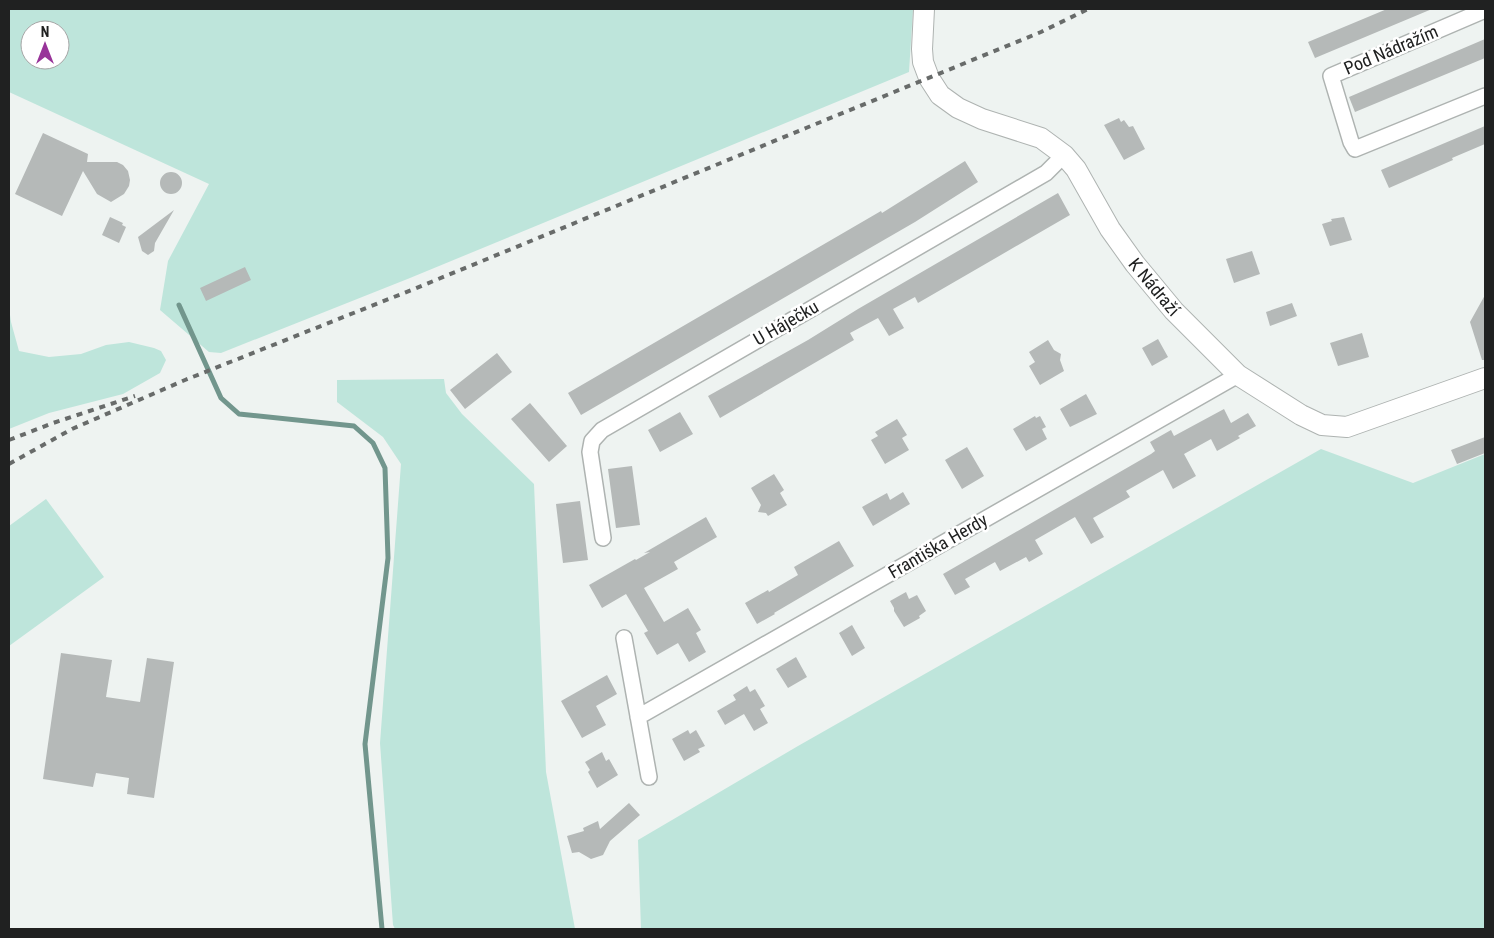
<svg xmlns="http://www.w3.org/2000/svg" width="1494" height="938" font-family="'Roboto Condensed',sans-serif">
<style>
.green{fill:#bee5db;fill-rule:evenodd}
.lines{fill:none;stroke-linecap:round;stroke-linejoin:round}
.stream{stroke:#72968d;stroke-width:5}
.building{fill:#b5b9b8}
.street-casing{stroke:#aeb3b1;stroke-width:18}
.secondary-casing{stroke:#aeb3b1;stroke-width:22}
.street{stroke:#fff;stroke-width:15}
.secondary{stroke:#fff;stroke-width:20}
.rail{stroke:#686b6a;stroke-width:4;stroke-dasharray:6 6;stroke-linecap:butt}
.labels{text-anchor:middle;stroke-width:5;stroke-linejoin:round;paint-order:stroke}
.street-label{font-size:18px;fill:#202121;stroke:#fff}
</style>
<rect width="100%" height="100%" fill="#eef3f1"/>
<path class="green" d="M 9,9 L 913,9 L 909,72 L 410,278 L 221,353 L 209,352 L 160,310 L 168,261 L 209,184 L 9,92 ZM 30,30 L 60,30 L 60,60 L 30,60 Z
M 9,308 L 11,322 L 19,351 L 49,357 L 81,354 L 106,345 L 129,342 L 154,348 L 161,351 L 166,360 L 160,373 L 123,394 L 49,413 L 9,429 Z
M 444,379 L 446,393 L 462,414 L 534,484 L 546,772 L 575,929 L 395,929 L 393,925 L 380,743 L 401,464 L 383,437 L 337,402 L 337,380 Z
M 1321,449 L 1413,483 L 1485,454 L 1485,929 L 641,929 L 638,840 L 798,746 Z
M 46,499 L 104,577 L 9,646 L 9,526 Z"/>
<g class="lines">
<path class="stream" d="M 179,305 L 221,398 L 239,414 L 354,426 L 373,443 L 385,468 L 388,558 L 365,744 L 382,929"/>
</g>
<path class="building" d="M 1387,9 L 1432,9 L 1315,58 L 1308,42 Z
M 1485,39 L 1485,58 L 1355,112 L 1349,97 Z
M 1119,118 L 1121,122 L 1124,120 L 1129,127 L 1133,126 L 1145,149 L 1124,160 L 1104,125 Z
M 1485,126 L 1485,144 L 1452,158 L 1453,160 L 1389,188 L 1381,170 Z
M 43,133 L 88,154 L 87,162 L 117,162 L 123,165 L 128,171 L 130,180 L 129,186 L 124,194 L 111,202 L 97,194 L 83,171 L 62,216 L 15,194 Z
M 965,161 L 978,182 L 915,222 L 581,415 L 568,393 L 881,211 L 882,213 Z
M160 183a11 11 0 1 1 22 0a11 11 0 1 1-22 0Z
M 1058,193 L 1070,215 L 918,303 L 915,297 L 893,309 L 904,328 L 889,336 L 878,318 L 850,333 L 854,340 L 720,418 L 708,396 L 808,340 L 858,309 Z
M 174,210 L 155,243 L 154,251 L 148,255 L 142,251 L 138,237 Z
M 110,217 L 123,223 L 122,225 L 126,227 L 119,243 L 102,235 Z
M 1344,217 L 1352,240 L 1330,246 L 1322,224 L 1332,221 L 1331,219 Z
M 1252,251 L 1260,274 L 1234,283 L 1226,259 Z
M 245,267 L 251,280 L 206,301 L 200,288 Z
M 1485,295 L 1485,360 L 1482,360 L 1470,322 Z
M 1292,303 L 1297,316 L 1270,326 L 1266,312 Z
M 1362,333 L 1369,357 L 1338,366 L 1330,343 Z
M 1158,339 L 1168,357 L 1152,366 L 1142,348 Z
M 1048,340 L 1054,350 L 1061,354 L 1060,360 L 1064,371 L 1040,385 L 1029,366 L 1035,362 L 1029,352 Z
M 497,353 L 512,372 L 465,409 L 450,390 Z
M 1086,394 L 1097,414 L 1070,427 L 1060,409 Z
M 530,403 L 567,446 L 549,462 L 511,419 Z
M 1224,409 L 1231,423 L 1248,413 L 1256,426 L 1238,436 L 1240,438 L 1217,451 L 1211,439 L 1184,454 L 1196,476 L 1173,489 L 1163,470 L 1126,491 L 1130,497 L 1093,518 L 1104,537 L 1091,544 L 1075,517 L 1035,540 L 1043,554 L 1029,562 L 1026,557 L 1000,571 L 995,562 L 965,579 L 970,587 L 955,595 L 943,574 L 1151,454 L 1155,451 L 1150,442 L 1171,430 L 1174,436 Z
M 680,412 L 693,434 L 660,452 L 648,430 Z
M 1035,416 L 1036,418 L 1040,416 L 1046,427 L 1042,429 L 1047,439 L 1026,451 L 1013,429 Z
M 897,419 L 907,435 L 902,438 L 909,450 L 885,464 L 871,440 L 878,436 L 875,432 Z
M 1485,437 L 1485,453 L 1457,464 L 1451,450 Z
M 967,447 L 984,476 L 962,489 L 945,460 Z
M 632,466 L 640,525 L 616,528 L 608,469 Z
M 774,474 L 784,490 L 780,493 L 787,505 L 768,516 L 766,513 L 758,512 L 761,505 L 751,488 Z
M 903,492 L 910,504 L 873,526 L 862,507 L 887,493 L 890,500 Z
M 580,501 L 588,560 L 563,563 L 556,504 Z
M 706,517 L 717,537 L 674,562 L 678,569 L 644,588 L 664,622 L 688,608 L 701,630 L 696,633 L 706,652 L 689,662 L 678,643 L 657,655 L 644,633 L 648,631 L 626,594 L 602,608 L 589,585 L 635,559 L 636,560 L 650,552 L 644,553 Z
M 839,541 L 854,566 L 774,613 L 775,614 L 757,624 L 745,603 L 768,590 L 769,592 L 798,575 L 794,567 Z
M 906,592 L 909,599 L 917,595 L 926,611 L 919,616 L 920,618 L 904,627 L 894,611 L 894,608 L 890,601 Z
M 852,625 L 865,648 L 852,656 L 839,633 Z
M 61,653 L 112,660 L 106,697 L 140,702 L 147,658 L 174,662 L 154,798 L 127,794 L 129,778 L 96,773 L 93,787 L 43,779 Z
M 796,657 L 807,677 L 788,688 L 776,669 Z
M 607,675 L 617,694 L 596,706 L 606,725 L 582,738 L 561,701 Z
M 747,686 L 750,692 L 755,689 L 765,706 L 760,709 L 768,723 L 754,731 L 744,714 L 725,725 L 717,711 L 736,700 L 733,695 Z
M 688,730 L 690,734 L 696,730 L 705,746 L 698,749 L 700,752 L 684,761 L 672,739 Z
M 602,752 L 606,761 L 609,759 L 618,775 L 597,788 L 588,772 L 590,770 L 585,762 Z
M 629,803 L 640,815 L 610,841 L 603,855 L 591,859 L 579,852 L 572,853 L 567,836 L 584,831 L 583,828 L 598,821 L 600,829 Z"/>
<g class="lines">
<g class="street-casing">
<path id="street" d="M 1485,10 L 1331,76 L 1351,142 L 1355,149 L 1485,96
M 603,538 L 590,452 L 592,441 L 602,430 L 1046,173 L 1064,155
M 624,638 L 649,777
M 638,717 L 1238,375"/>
</g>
<g class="secondary-casing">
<g id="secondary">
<path id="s1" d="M 924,9 L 922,49 L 923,62 L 929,78 L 940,95 L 958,108 L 982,119 L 1041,138 L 1064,155 L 1076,169 L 1110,229 L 1135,264 L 1174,311 L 1238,375 L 1301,415 L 1322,425 L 1347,427 L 1485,378"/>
</g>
</g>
<use href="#street" class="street"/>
<use href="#secondary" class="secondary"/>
<path class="rail" d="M 9,440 L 53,423 L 135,396
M 9,464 L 72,429 L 185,380 L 414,289 L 806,128 L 1041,32 L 1088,9"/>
</g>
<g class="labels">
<g class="street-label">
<text transform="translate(1391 50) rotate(-23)" y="6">Pod Nádražím</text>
<text dy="6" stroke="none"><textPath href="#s1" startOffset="390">K Nádraží</textPath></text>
<text transform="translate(786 323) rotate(-30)" y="6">U Háječku</text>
<text transform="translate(938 546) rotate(-30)" y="6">Františka Herdy</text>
</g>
</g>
<rect width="1494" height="938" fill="none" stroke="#202121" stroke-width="20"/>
<g transform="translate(45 45)"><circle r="24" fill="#ffffff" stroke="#a6a6a6"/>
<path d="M0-4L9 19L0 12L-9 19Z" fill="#983399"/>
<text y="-8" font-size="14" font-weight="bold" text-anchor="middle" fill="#202121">N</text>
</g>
</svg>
